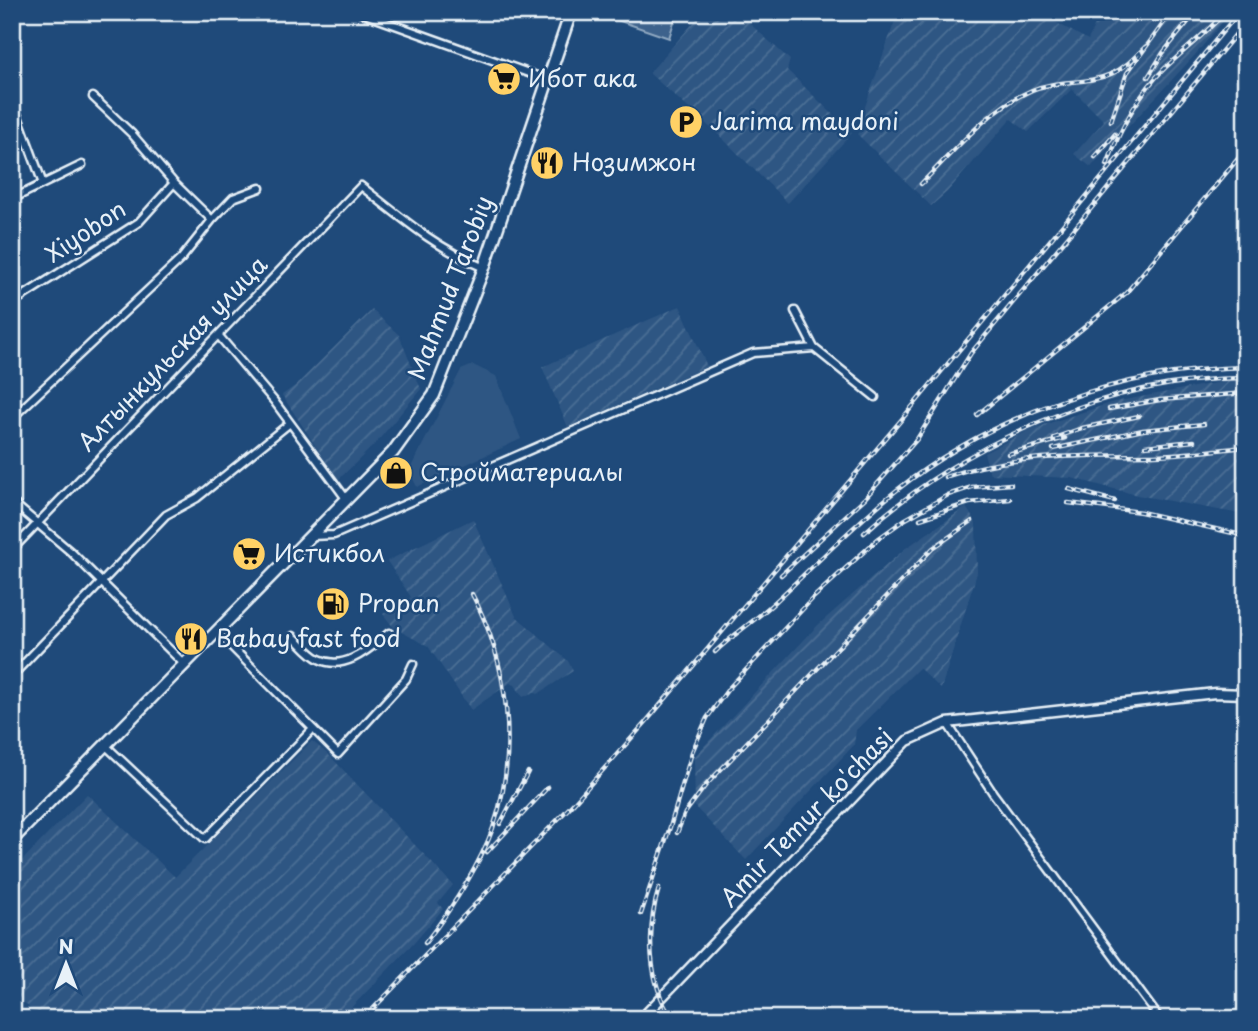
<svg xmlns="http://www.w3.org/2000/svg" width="1258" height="1031" font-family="'Playpen Sans',sans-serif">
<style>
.built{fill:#2e5683}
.industrial{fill:url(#industrial-furrows)}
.green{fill:#3c628c;stroke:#92aac2;stroke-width:2}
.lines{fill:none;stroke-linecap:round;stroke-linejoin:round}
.minor-casing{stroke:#e8f1f8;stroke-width:11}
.tertiary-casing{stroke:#e8f1f8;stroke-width:13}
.primary-casing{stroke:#e8f1f8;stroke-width:15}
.minor{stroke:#1f4a7a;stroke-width:6}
.tertiary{stroke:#1f4a7a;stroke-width:8}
.primary{stroke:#1f4a7a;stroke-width:10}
.rail-casing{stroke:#e8f1f8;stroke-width:4.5}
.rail{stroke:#1f4a7a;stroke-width:2;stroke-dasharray:5;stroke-linecap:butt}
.labels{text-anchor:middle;stroke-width:5;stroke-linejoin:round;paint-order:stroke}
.poi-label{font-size:24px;fill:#e8f1f8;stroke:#1f4a7a;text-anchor:start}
.street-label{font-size:24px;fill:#e8f1f8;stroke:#1f4a7a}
</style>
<defs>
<pattern id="industrial-furrows" width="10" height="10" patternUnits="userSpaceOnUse" patternTransform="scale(1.75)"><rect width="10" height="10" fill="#2e5683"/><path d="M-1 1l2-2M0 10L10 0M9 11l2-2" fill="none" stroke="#4c6f95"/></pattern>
</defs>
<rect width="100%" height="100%" fill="#1f4a7a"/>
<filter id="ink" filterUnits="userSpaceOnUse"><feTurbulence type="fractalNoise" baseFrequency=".0143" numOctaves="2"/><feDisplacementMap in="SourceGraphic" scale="14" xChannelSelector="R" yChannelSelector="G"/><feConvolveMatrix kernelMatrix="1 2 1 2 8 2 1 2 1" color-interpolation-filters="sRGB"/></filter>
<g filter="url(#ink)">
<path class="built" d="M 473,365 L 496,376 L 521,439 L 417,487 L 409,471 L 461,370 Z"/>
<path class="industrial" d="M 703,12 L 737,12 L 790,60 L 787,70 L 852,133 L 788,203 L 722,138 L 649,73 Z
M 898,12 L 1037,12 L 1088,40 L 1101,12 L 1231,12 L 1195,55 L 1091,167 L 1074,154 L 1104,121 L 1072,89 L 1028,132 L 1011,119 L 947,192 L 931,206 L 857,134 L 865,126 L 860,121 Z
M 680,306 L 707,366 L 568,427 L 542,367 Z
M 372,310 L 399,335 L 421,389 L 376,443 L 338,480 L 282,395 L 295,386 Z
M 1226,381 L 1246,381 L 1246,515 L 1137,495 L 1072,478 L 990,474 L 984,453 L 1031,429 L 1114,402 Z
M 966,507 L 976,523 L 977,573 L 941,689 L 919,668 L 856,730 L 854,745 L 746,860 L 695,807 L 694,757 L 818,625 L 906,548 Z
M 473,519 L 516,616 L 568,661 L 573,671 L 538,694 L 534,692 L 523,697 L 515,685 L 510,683 L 471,710 L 428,646 L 394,628 L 383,614 L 411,597 L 387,561 Z
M 312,741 L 330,756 L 453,885 L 438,903 L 443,909 L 414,943 L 340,1019 L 41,1019 L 12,991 L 12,871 L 87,794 L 175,877 Z"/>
<path class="green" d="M 617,12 L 677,12 L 669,38 L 614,19 Z"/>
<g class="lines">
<g class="minor-casing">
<path id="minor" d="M 359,12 L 548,80
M 1079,12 L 1091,18
M 93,97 L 132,134 L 174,183 L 212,220
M 12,100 L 43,184
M 12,199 L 82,165
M 12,303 L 139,222 L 174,183
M 795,311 L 814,348
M 219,336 L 274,401 L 347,500
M 12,418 L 181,259 L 212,220 L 233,198 L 260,188
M 12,502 L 71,552 L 184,664
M 312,536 L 334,535 L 753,353 L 814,348 L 875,397
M 12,550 L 361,186 C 403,219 435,247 484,268
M 216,631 L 338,754 L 406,679 L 413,664
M 293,636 C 301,643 309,654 319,659 C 345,672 370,648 389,633
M 12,676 L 166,515 L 197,498 L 290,423
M 947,723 L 993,793 L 1160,1019
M 105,745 L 205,839 L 313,729
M 12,1013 L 18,1019"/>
</g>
<g class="tertiary-casing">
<path id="tertiary" d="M 641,1019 L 907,741 L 947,723 L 1215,693 L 1246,694"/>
</g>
<g class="primary-casing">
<path id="primary" d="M 12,840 L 393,452 L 434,395 L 484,268 L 571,12"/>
</g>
<use href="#minor" class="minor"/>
<use href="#tertiary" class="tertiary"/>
<use href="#primary" class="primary"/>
<g class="rail-casing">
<path id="rail" d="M 1148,77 L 1163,53 L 1196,12
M 1111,121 L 1127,73 L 1165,21
M 1095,157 L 1115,134
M 1107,165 C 1120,129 1138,94 1165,68 C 1185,49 1207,33 1225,12
M 921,184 C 955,150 988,109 1032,90 C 1058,79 1086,85 1111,74 C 1125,68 1134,58 1145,47
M 1109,409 L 1160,400 L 1246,393
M 977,415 L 1126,293 L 1246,149
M 1054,438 L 1082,428 L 1139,416
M 1145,446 L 1194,441
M 1053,449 L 1143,430 L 1204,424
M 1008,454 L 1065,438
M 945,477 C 1011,454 1079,456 1148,455 C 1181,455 1213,450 1246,447
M 1069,489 L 1115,501
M 1068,503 L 1141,512 L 1246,536
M 920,519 L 969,503 L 1010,499
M 864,533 C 964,442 1109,378 1246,378
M 781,575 L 865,498 L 917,439 L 971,353 L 1246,22
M 715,652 C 734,634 757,619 776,601 C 816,564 854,524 897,490 C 994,413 1122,370 1246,367
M 500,824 L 528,772
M 677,833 L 685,813 L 706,785 L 933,548 L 972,521
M 487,852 L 548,787
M 659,888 C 646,930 648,982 672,1019
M 641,914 L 671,824 L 692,752 L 707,718 L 728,689 L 814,597 L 879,538 L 904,520 L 948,495 L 972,487 L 1011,484
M 425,943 C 452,908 478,869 493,828 C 519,753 509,663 472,594
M 363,1019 L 569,808 L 645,723 L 902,419 L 1239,12"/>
</g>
<use href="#rail" class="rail"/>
</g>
</g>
<defs>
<g id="supermarket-disc" transform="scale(1.75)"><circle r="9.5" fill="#ffd166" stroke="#1f4a7a"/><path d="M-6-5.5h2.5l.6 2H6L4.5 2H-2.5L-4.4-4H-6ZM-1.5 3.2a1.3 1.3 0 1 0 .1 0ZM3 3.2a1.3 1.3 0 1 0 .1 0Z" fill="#111"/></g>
<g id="parking-disc" transform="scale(1.75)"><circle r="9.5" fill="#ffd166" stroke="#1f4a7a"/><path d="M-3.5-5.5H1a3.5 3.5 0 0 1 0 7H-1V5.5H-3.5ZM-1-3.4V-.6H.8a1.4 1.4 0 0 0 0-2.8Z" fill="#111"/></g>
<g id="restaurant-disc" transform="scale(1.75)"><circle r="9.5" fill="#ffd166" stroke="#1f4a7a"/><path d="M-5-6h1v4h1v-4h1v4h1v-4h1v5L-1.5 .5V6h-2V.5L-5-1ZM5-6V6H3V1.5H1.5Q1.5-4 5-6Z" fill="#111"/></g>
<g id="shop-disc" transform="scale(1.75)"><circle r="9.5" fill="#ffd166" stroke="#1f4a7a"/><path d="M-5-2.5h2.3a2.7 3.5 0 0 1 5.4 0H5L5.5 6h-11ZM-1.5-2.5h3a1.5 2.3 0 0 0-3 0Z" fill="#111"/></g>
<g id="fuel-disc" transform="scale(1.75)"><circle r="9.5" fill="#ffd166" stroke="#1f4a7a"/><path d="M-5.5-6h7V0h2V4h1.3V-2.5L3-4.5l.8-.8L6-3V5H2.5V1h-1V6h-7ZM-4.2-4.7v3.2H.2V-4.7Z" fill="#111"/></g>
</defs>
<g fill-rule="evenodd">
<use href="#supermarket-disc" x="504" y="79"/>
<use href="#parking-disc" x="686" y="122"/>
<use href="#restaurant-disc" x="547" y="163"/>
<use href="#shop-disc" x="396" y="473"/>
<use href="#supermarket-disc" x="249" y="554"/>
<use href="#fuel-disc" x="333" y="604"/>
<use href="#restaurant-disc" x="191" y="639"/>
</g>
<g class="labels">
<g class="poi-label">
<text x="528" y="87">Ибот ака</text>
<text x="710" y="130">Jarima maydoni</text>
<text x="572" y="171">Нозимжон</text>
<text x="420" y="481">Стройматериалы</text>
<text x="274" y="562">Истикбол</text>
<text x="358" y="612">Propan</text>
<text x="216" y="647">Babay fast food</text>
</g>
<g class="street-label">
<text transform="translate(86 232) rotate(-34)" y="8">Xiyobon</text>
<text transform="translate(451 288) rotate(-69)" y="8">Mahmud Tarobiy</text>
<text transform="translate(173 354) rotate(-46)" y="8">Алтынкульская улица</text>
<text transform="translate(807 818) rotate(-46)" y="8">Amir Temur ko'chasi</text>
</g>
</g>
<rect width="1258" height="1031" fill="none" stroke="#1f4a7a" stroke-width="42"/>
<rect x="21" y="21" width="1216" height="989" fill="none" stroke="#e8f1f8" stroke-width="2.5" filter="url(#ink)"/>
<g transform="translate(66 964)" stroke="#1f4a7a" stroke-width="5" paint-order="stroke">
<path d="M0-5L12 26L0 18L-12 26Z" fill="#e8f1f8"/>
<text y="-10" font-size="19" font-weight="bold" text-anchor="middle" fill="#e8f1f8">N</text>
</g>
</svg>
